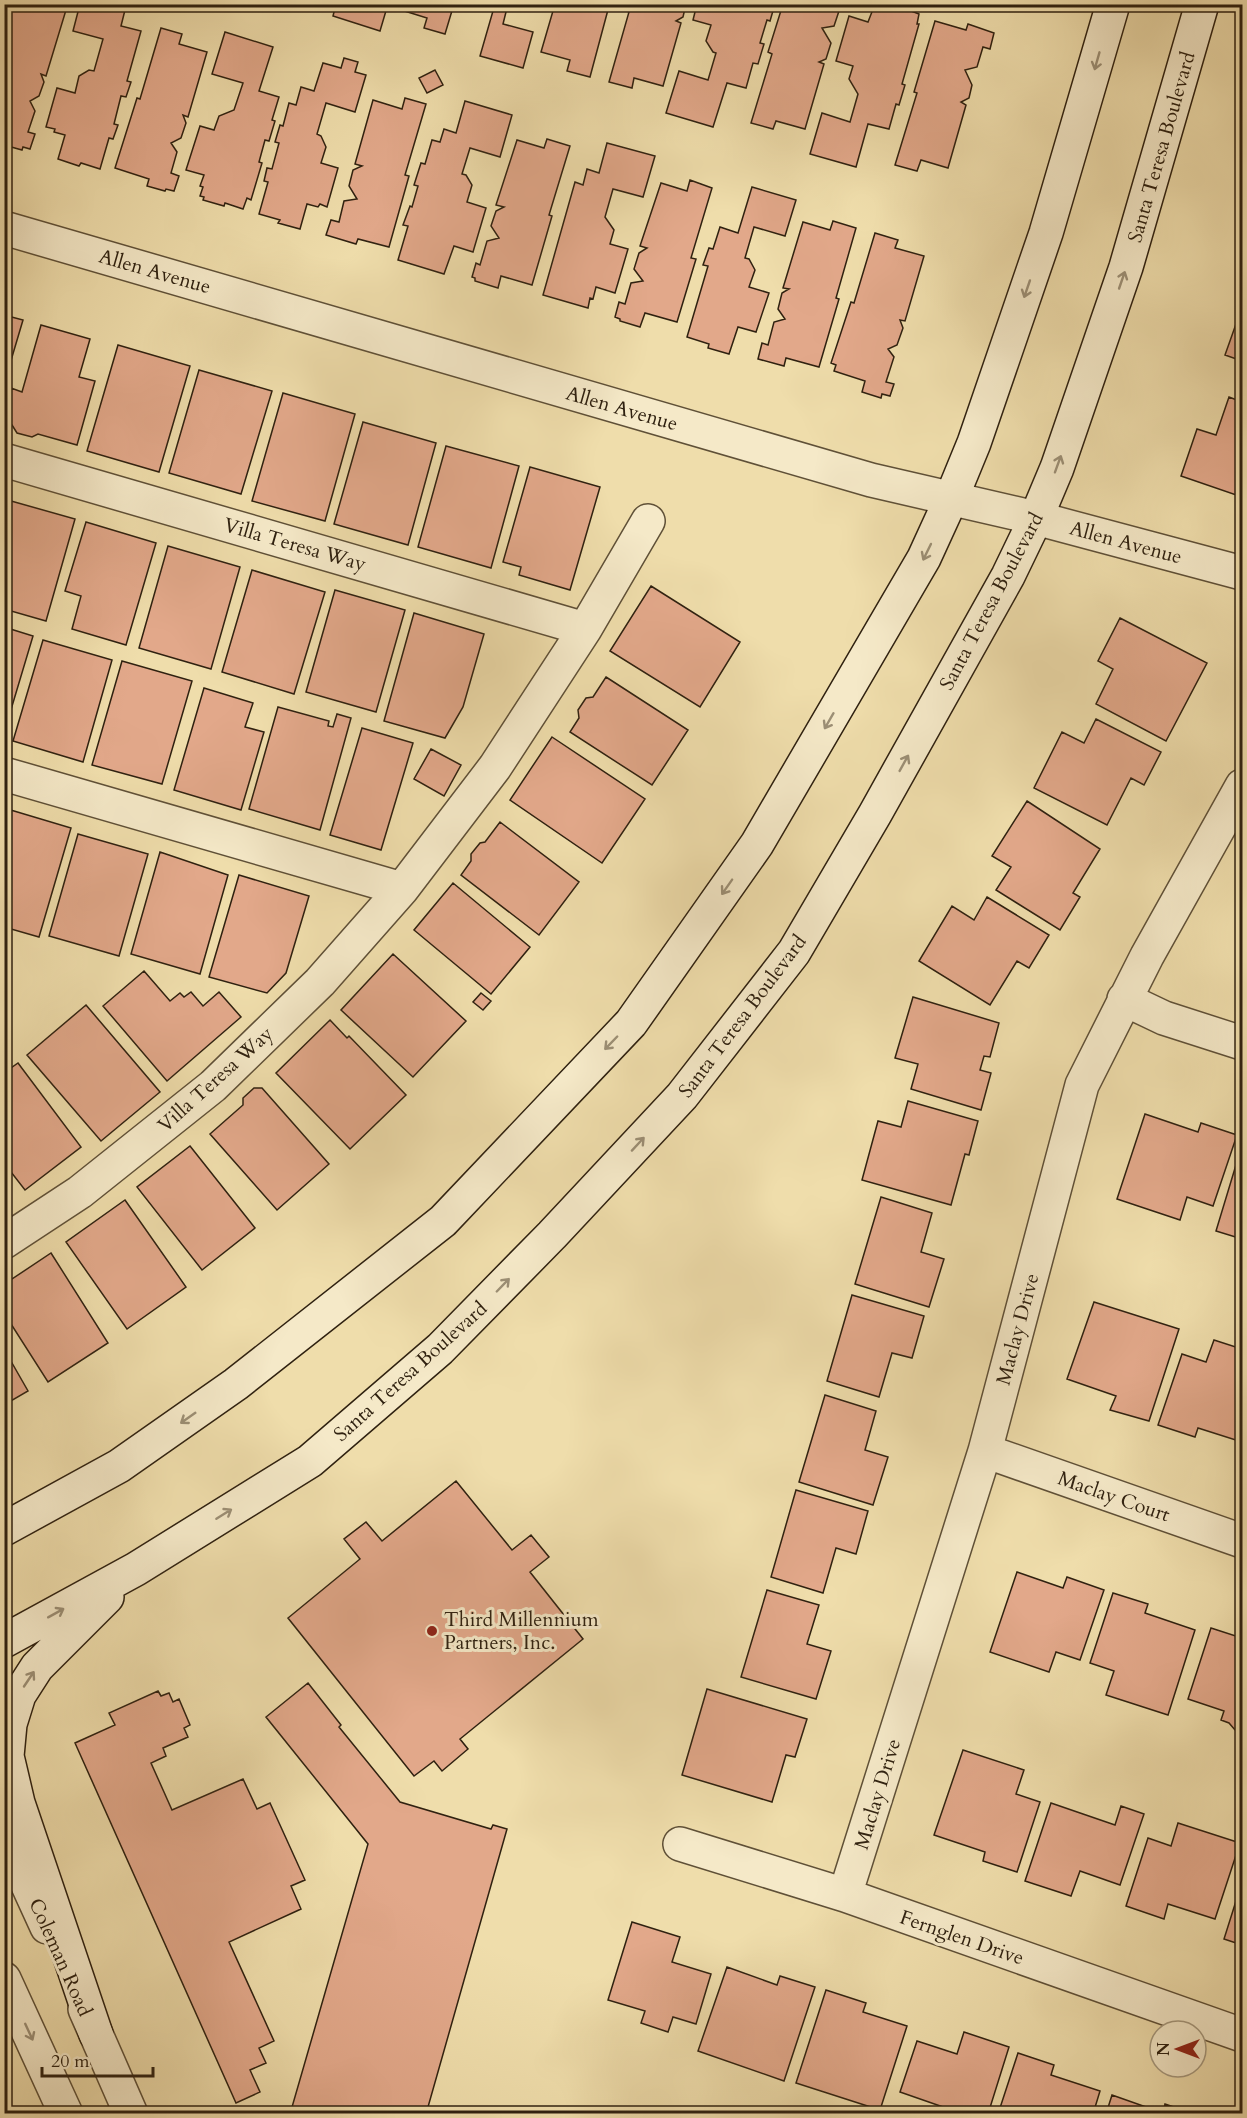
<svg xmlns="http://www.w3.org/2000/svg" width="1247" height="2118" font-family="Cardo,serif">
<style>
.building{fill:#e2a88a;stroke:#2f2110;stroke-width:1.5}
.lines{fill:none;stroke-linecap:round;stroke-linejoin:round}
.minor-casing{stroke:#5f5037;stroke-width:36}
.tertiary-casing{stroke:#5f5037;stroke-width:36}
.secondary-casing{stroke:#2f2110;stroke-width:36}
.minor{stroke:#f5e9c8;stroke-width:33}
.tertiary{stroke:#f5e9c8;stroke-width:33}
.secondary{stroke:#f5e9c8;stroke-width:33}
.oneway{stroke:#9c8f75}
.poi-dot{fill:#8f2418;stroke:#f5e9c8;stroke-width:2}
.labels{text-anchor:middle;stroke-width:6;stroke-linejoin:round;paint-order:stroke}
.street-label{font-size:20px;fill:#2f2110;stroke:#f5e9c8}
.poi-label{font-size:20px;fill:#2f2110;stroke:#f5e9c8;text-anchor:start}
</style>
<rect width="100%" height="100%" fill="#efddab"/>
<filter id="stains"><feTurbulence type="fractalNoise" baseFrequency=".00333" numOctaves="4"/><feColorMatrix values="0 0 0 0 .2 0 0 0 0 .09 0 0 0 0 .02 0 0 0 .5 -.17"/></filter>
<radialGradient id="worn" r=".72"><stop offset=".6" stop-color="#630" stop-opacity="0"/><stop offset="1" stop-color="#630" stop-opacity=".3"/></radialGradient>
<path class="building" d="M 11,4 L 47,4 L 66,10 L 46,76 L 41,74 L 44,82 L 39,96 L 30,101 L 35,111 L 28,132 L 35,134 L 30,149 L 23,147 L 22,150 L 4,145 L 4,25 Z
M 80,4 L 120,4 L 126,6 L 121,26 L 141,31 L 127,81 L 131,82 L 126,97 L 121,96 L 114,124 L 118,125 L 113,139 L 109,138 L 100,169 L 81,163 L 79,166 L 58,159 L 65,135 L 54,132 L 55,129 L 46,127 L 57,88 L 75,93 L 79,76 L 89,70 L 94,71 L 103,39 L 73,31 Z
M 336,4 L 388,4 L 380,31 L 333,16 Z
M 400,4 L 454,4 L 445,34 L 424,28 L 427,18 L 398,9 Z
M 474,4 L 508,4 L 503,24 L 533,32 L 523,68 L 480,56 L 493,11 Z
M 555,4 L 614,4 L 613,7 L 609,6 L 590,77 L 567,71 L 570,60 L 541,52 Z
M 629,4 L 686,4 L 683,17 L 676,21 L 681,23 L 663,86 L 634,78 L 632,88 L 609,82 L 629,12 L 627,11 Z
M 697,4 L 775,4 L 770,21 L 767,20 L 760,43 L 764,44 L 758,64 L 753,63 L 746,88 L 727,83 L 713,127 L 666,113 L 679,71 L 708,80 L 716,53 L 713,52 L 706,41 L 711,25 L 693,20 Z
M 783,4 L 847,4 L 846,7 L 841,5 L 834,26 L 822,28 L 831,43 L 826,59 L 819,62 L 824,64 L 805,129 L 776,121 L 773,129 L 751,123 L 772,54 L 768,52 Z
M 875,4 L 893,4 L 919,14 L 917,24 L 919,24 L 902,84 L 905,85 L 899,105 L 896,104 L 889,129 L 868,124 L 856,167 L 810,154 L 822,113 L 850,122 L 858,94 L 849,79 L 853,66 L 836,61 L 849,16 L 868,22 Z
M 935,21 L 966,30 L 968,24 L 994,33 L 990,49 L 983,47 L 977,67 L 965,70 L 972,85 L 969,98 L 961,102 L 966,105 L 948,168 L 921,160 L 917,171 L 895,165 L 917,93 L 914,92 Z
M 161,28 L 182,34 L 179,44 L 207,52 L 188,117 L 183,115 L 186,123 L 181,138 L 171,143 L 177,152 L 171,173 L 179,176 L 174,191 L 166,189 L 165,191 L 147,186 L 149,179 L 115,168 L 137,98 L 140,99 Z
M 225,32 L 273,47 L 259,91 L 279,97 L 272,120 L 275,121 L 269,141 L 265,140 L 259,162 L 262,163 L 251,200 L 247,198 L 243,209 L 225,203 L 224,206 L 203,200 L 204,197 L 200,196 L 203,187 L 200,186 L 204,175 L 186,170 L 200,126 L 214,130 L 219,116 L 234,110 L 243,83 L 212,74 Z
M 344,58 L 358,62 L 355,72 L 366,75 L 355,112 L 326,103 L 317,134 L 321,136 L 326,147 L 321,163 L 338,168 L 327,207 L 320,204 L 318,207 L 307,204 L 300,229 L 278,223 L 280,220 L 259,214 L 268,182 L 264,181 L 267,168 L 272,169 L 279,143 L 275,142 L 280,125 L 283,126 L 289,103 L 296,105 L 301,87 L 314,91 L 323,63 L 341,68 Z
M 435,70 L 443,85 L 427,93 L 419,78 Z
M 405,98 L 426,104 L 405,175 L 409,176 L 389,247 L 358,239 L 356,244 L 326,235 L 331,220 L 339,222 L 344,201 L 357,199 L 349,186 L 353,170 L 362,166 L 355,164 L 373,100 L 402,109 Z
M 465,101 L 512,115 L 500,157 L 470,148 L 462,174 L 466,175 L 472,185 L 467,202 L 486,208 L 473,252 L 454,246 L 444,274 L 398,260 L 408,226 L 403,225 L 410,206 L 412,207 L 418,186 L 414,185 L 421,163 L 425,164 L 432,140 L 440,142 L 444,129 L 456,133 Z
M 547,139 L 570,146 L 549,215 L 552,216 L 532,285 L 501,276 L 498,288 L 475,281 L 475,278 L 472,277 L 476,263 L 480,265 L 487,241 L 499,238 L 491,226 L 496,211 L 504,207 L 496,205 L 517,140 L 544,148 Z
M 607,143 L 655,156 L 643,197 L 613,189 L 605,217 L 614,230 L 610,244 L 628,249 L 615,293 L 596,287 L 593,299 L 590,298 L 588,308 L 543,295 L 575,182 L 583,185 L 587,169 L 599,173 Z
M 690,180 L 712,188 L 691,258 L 696,259 L 677,322 L 645,313 L 640,327 L 620,321 L 620,319 L 615,317 L 619,302 L 625,304 L 631,283 L 643,281 L 634,269 L 639,253 L 647,248 L 640,246 L 661,183 L 687,191 Z
M 752,187 L 796,200 L 785,236 L 754,227 L 745,258 L 749,259 L 755,270 L 749,287 L 769,293 L 756,332 L 738,327 L 729,354 L 708,348 L 709,344 L 687,337 L 708,266 L 703,265 L 709,248 L 713,249 L 720,227 L 738,233 Z
M 833,221 L 856,228 L 836,298 L 839,299 L 819,367 L 786,358 L 784,366 L 758,359 L 762,343 L 768,345 L 774,322 L 785,319 L 778,309 L 782,293 L 789,289 L 783,288 L 803,222 L 830,230 Z
M 875,233 L 898,240 L 895,248 L 924,256 L 905,321 L 900,320 L 903,328 L 897,345 L 888,349 L 894,357 L 886,382 L 894,384 L 890,396 L 882,394 L 881,398 L 862,392 L 865,381 L 834,371 L 836,365 L 831,363 L 851,302 L 854,303 Z
M 1242,307 L 1242,361 L 1225,355 Z
M 4,315 L 23,320 L 4,384 Z
M 41,325 L 90,339 L 79,377 L 95,381 L 77,445 L 38,434 L 32,437 L 17,433 L 12,425 L 4,423 L 4,410 L 11,388 L 22,392 Z
M 118,345 L 190,366 L 159,472 L 87,451 Z
M 199,370 L 272,391 L 241,494 L 169,473 Z
M 283,393 L 355,414 L 325,521 L 252,501 Z
M 1229,397 L 1242,402 L 1242,497 L 1181,476 L 1197,429 L 1216,435 Z
M 363,422 L 436,443 L 408,545 L 334,524 Z
M 446,446 L 519,466 L 491,568 L 418,547 Z
M 530,467 L 600,487 L 570,590 L 519,575 L 521,567 L 503,562 Z
M 4,499 L 75,519 L 46,621 L 4,609 Z
M 86,522 L 156,543 L 126,645 L 72,629 L 81,596 L 65,591 Z
M 168,546 L 240,567 L 211,669 L 139,648 Z
M 252,570 L 325,592 L 294,694 L 222,672 Z
M 651,586 L 740,642 L 700,707 L 610,651 Z
M 335,590 L 405,610 L 376,712 L 306,692 Z
M 414,613 L 484,634 L 463,707 L 445,738 L 384,721 Z
M 1120,618 L 1207,663 L 1166,741 L 1096,704 L 1113,669 L 1098,661 Z
M 4,627 L 33,636 L 4,733 Z
M 43,640 L 112,660 L 83,762 L 13,741 Z
M 122,661 L 192,681 L 162,784 L 92,765 Z
M 606,677 L 688,730 L 652,785 L 570,732 L 579,718 L 578,710 L 586,698 L 593,697 Z
M 204,688 L 253,703 L 245,727 L 264,732 L 241,810 L 174,790 Z
M 278,707 L 329,721 L 328,726 L 333,727 L 337,714 L 351,718 L 320,830 L 249,809 Z
M 1096,719 L 1161,752 L 1144,785 L 1131,778 L 1107,825 L 1034,788 L 1062,732 L 1084,743 Z
M 362,728 L 413,743 L 381,850 L 330,835 Z
M 552,737 L 645,799 L 602,863 L 510,800 Z
M 431,749 L 461,765 L 444,796 L 414,779 Z
M 1027,801 L 1100,849 L 1073,893 L 1080,897 L 1060,930 L 996,890 L 1011,867 L 992,856 Z
M 4,808 L 71,828 L 39,937 L 4,927 Z
M 500,822 L 579,882 L 539,935 L 461,875 L 471,861 L 471,854 L 480,843 L 485,842 Z
M 78,834 L 148,854 L 119,956 L 49,936 Z
M 160,852 L 228,875 L 200,974 L 131,954 Z
M 239,875 L 309,896 L 286,973 L 267,993 L 209,977 Z
M 453,883 L 530,947 L 491,994 L 414,930 Z
M 987,897 L 1049,935 L 1029,968 L 1017,961 L 990,1005 L 919,961 L 952,906 L 974,920 Z
M 393,954 L 466,1021 L 413,1077 L 341,1010 Z
M 144,971 L 170,1001 L 180,993 L 184,997 L 191,992 L 203,1006 L 219,992 L 241,1017 L 167,1081 L 103,1006 Z
M 481,993 L 491,1001 L 483,1010 L 473,1002 Z
M 913,997 L 999,1023 L 990,1057 L 984,1056 L 980,1070 L 991,1073 L 981,1110 L 911,1089 L 918,1064 L 895,1058 Z
M 86,1005 L 160,1092 L 101,1141 L 27,1055 Z
M 330,1020 L 347,1038 L 349,1036 L 406,1095 L 350,1149 L 276,1073 Z
M 18,1063 L 81,1147 L 25,1190 L 4,1163 L 4,1073 Z
M 254,1088 L 262,1088 L 329,1164 L 277,1210 L 210,1134 L 243,1105 L 243,1098 Z
M 908,1101 L 978,1121 L 969,1155 L 965,1154 L 951,1205 L 862,1180 L 878,1121 L 901,1127 Z
M 1145,1114 L 1198,1132 L 1201,1123 L 1237,1135 L 1213,1206 L 1187,1197 L 1180,1220 L 1117,1199 Z
M 1242,1145 L 1242,1239 L 1216,1231 Z
M 190,1146 L 255,1228 L 202,1270 L 137,1187 Z
M 881,1197 L 932,1213 L 921,1252 L 944,1259 L 929,1307 L 855,1284 Z
M 125,1200 L 186,1287 L 127,1329 L 66,1242 Z
M 51,1253 L 108,1343 L 48,1382 L 4,1313 L 4,1293 L 9,1289 L 6,1283 Z
M 852,1295 L 924,1316 L 912,1358 L 892,1353 L 879,1397 L 827,1381 Z
M 1094,1302 L 1179,1329 L 1149,1421 L 1110,1410 L 1116,1396 L 1067,1379 Z
M 1214,1340 L 1242,1349 L 1242,1442 L 1198,1428 L 1195,1437 L 1158,1425 L 1182,1354 L 1206,1362 Z
M 4,1349 L 28,1391 L 4,1405 Z
M 825,1395 L 876,1411 L 865,1450 L 888,1457 L 873,1505 L 799,1482 Z
M 456,1481 L 512,1550 L 531,1535 L 549,1557 L 530,1572 L 583,1639 L 460,1739 L 468,1749 L 442,1771 L 434,1761 L 414,1776 L 288,1618 L 360,1559 L 344,1539 L 366,1522 L 382,1541 Z
M 796,1490 L 868,1511 L 856,1554 L 836,1548 L 823,1593 L 771,1577 Z
M 1017,1572 L 1063,1588 L 1067,1577 L 1104,1590 L 1080,1660 L 1056,1652 L 1049,1672 L 990,1652 Z
M 767,1590 L 819,1605 L 807,1644 L 831,1651 L 816,1699 L 741,1677 Z
M 1113,1593 L 1148,1604 L 1145,1613 L 1195,1630 L 1168,1715 L 1106,1695 L 1114,1671 L 1090,1663 Z
M 1211,1628 L 1242,1638 L 1242,1733 L 1235,1730 L 1229,1723 L 1221,1720 L 1224,1711 L 1188,1699 Z
M 308,1683 L 341,1725 L 339,1727 L 400,1802 L 491,1829 L 493,1825 L 507,1829 L 426,2114 L 290,2114 L 368,1844 L 266,1717 Z
M 707,1689 L 807,1719 L 795,1757 L 786,1755 L 772,1802 L 682,1775 Z
M 158,1691 L 161,1696 L 169,1693 L 173,1702 L 179,1699 L 190,1725 L 184,1728 L 188,1737 L 163,1748 L 166,1756 L 151,1763 L 172,1810 L 243,1779 L 257,1809 L 270,1803 L 305,1880 L 291,1886 L 301,1909 L 229,1942 L 274,2041 L 259,2048 L 266,2063 L 250,2070 L 260,2092 L 236,2103 L 75,1743 L 115,1725 L 109,1713 Z
M 963,1750 L 1024,1770 L 1016,1794 L 1040,1802 L 1017,1872 L 983,1861 L 985,1852 L 934,1835 Z
M 1051,1803 L 1115,1825 L 1121,1806 L 1144,1814 L 1120,1885 L 1080,1871 L 1071,1896 L 1025,1881 Z
M 1178,1823 L 1240,1843 L 1215,1919 L 1168,1904 L 1164,1919 L 1126,1906 L 1148,1838 L 1171,1846 Z
M 1242,1882 L 1242,1945 L 1224,1939 Z
M 632,1922 L 680,1937 L 672,1962 L 711,1974 L 696,2024 L 673,2017 L 668,2032 L 641,2023 L 645,2011 L 608,2000 Z
M 727,1967 L 777,1985 L 780,1976 L 815,1987 L 784,2081 L 698,2051 Z
M 826,1990 L 866,2003 L 863,2012 L 907,2026 L 880,2110 L 796,2083 Z
M 964,2032 L 1009,2047 L 988,2114 L 944,2114 L 946,2108 L 900,2092 L 917,2041 L 957,2054 Z
M 1018,2053 L 1054,2065 L 1051,2075 L 1100,2091 L 1093,2114 L 998,2114 Z
M 1112,2095 L 1163,2113 L 1165,2104 L 1194,2114 L 1106,2114 Z"/>
<g class="lines">
<g class="minor-casing">
<path id="minor" d="M 4,460 L 585,629
M 1036,518 L 1242,573
M 4,774 L 402,889
M 1124,999 L 1164,1018 L 1242,1043
M 4,1242 L 80,1192 L 213,1086 L 320,982 L 402,889 L 495,767 L 585,629 L 648,521
M 985,1451 L 1242,1541
M 680,1844 L 845,1895 L 1242,2035
M 845,1895 L 985,1451 L 1082,1085 L 1147,956 L 1242,786"/>
</g>
<g class="tertiary-casing">
<path id="tertiary" d="M 4,228 L 871,480 L 1036,518
M 4,1833 L 47,1927
M 4,1979 L 66,2114
M 85,2009 L 131,2114"/>
</g>
<g class="secondary-casing">
<path id="secondary" d="M 4,1529 L 119,1466 L 236,1384 L 443,1221 L 631,1023 L 757,844 L 924,558 L 951,499 L 974,443 L 1046,233 L 1113,4
M 4,1641 L 136,1569 L 310,1461 L 440,1349 L 552,1235 L 682,1096 L 794,952 L 875,814 L 1008,576 L 1036,518 L 1057,468 L 1126,267 L 1202,4
M 96,2034 L 18,1803 L 7,1756 L 10,1724 L 19,1695 L 37,1667 L 107,1597"/>
</g>
<use href="#minor" class="minor"/>
<use href="#tertiary" class="tertiary"/>
<use href="#secondary" class="secondary"/>
</g>
<defs><path id="oneway-shaft" d="M-6 0H5M1.5-3L5.5 0L1.5 3" fill="none" stroke-width="1.6" stroke-linecap="round" stroke-linejoin="round" transform="scale(1.5)"/></defs>
<g class="oneway">
<use href="#oneway-shaft" transform="translate(1097 61) rotate(106)"/>
<use href="#oneway-shaft" transform="translate(1122 280) rotate(-71)"/>
<use href="#oneway-shaft" transform="translate(1027 289) rotate(109)"/>
<use href="#oneway-shaft" transform="translate(1058 464) rotate(-70)"/>
<use href="#oneway-shaft" transform="translate(927 552) rotate(116)"/>
<use href="#oneway-shaft" transform="translate(829 721) rotate(120)"/>
<use href="#oneway-shaft" transform="translate(904 763) rotate(-61)"/>
<use href="#oneway-shaft" transform="translate(727 887) rotate(125)"/>
<use href="#oneway-shaft" transform="translate(611 1043) rotate(134)"/>
<use href="#oneway-shaft" transform="translate(638 1144) rotate(-47)"/>
<use href="#oneway-shaft" transform="translate(503 1285) rotate(-46)"/>
<use href="#oneway-shaft" transform="translate(188 1418) rotate(145)"/>
<use href="#oneway-shaft" transform="translate(224 1514) rotate(-32)"/>
<use href="#oneway-shaft" transform="translate(56 1613) rotate(-29)"/>
<use href="#oneway-shaft" transform="translate(29 1679) rotate(-56)"/>
<use href="#oneway-shaft" transform="translate(29 2032) rotate(65)"/>
</g>
<circle class="poi-dot" cx="432" cy="1631" r="6"/>
<g class="labels">
<g class="street-label">
<text transform="translate(1161 147) rotate(-74)" y="7">Santa Teresa Boulevard</text>
<text transform="translate(155 271) rotate(16)" y="7">Allen Avenue</text>
<text transform="translate(622 408) rotate(16)" y="7">Allen Avenue</text>
<text transform="translate(1126 542) rotate(15)" y="7">Allen Avenue</text>
<text transform="translate(295 544) rotate(16)" y="7">Villa Teresa Way</text>
<text transform="translate(991 601) rotate(-62)" y="7">Santa Teresa Boulevard</text>
<text transform="translate(742 1016) rotate(-53)" y="7">Santa Teresa Boulevard</text>
<text transform="translate(215 1079) rotate(-42)" y="7">Villa Teresa Way</text>
<text transform="translate(1017 1329) rotate(-75)" y="7">Maclay Drive</text>
<text transform="translate(410 1371) rotate(-42)" y="7">Santa Teresa Boulevard</text>
<text transform="translate(1114 1496) rotate(19)" y="7">Maclay Court</text>
<text transform="translate(877 1794) rotate(-73)" y="7">Maclay Drive</text>
<text transform="translate(962 1937) rotate(19)" y="7">Fernglen Drive</text>
<text transform="translate(61 1957) rotate(66)" y="7">Coleman Road</text>
</g>
<g class="poi-label">
<text x="444" y="1626">Third Millennium<tspan x="444" dy="23">Partners, Inc.</tspan></text>
</g>
</g>
<rect width="1247" height="2118" fill="none" stroke="#efddab" stroke-width="24"/>
<rect x="6" y="6" width="1235" height="2106" fill="none" stroke="#2f2110" stroke-width="3"/>
<rect x="12" y="12" width="1223" height="2094" fill="none" stroke="#2f2110" stroke-width="1.5"/>
<g transform="translate(1178 2049) rotate(270)"><circle r="28" fill="#f5e9c8" stroke="#a6997e" stroke-width="1.5"/>
<path d="M0-4.5L10 22L0 15L-10 22Z" fill="#8f2418"/>
<text y="-9" font-size="16" font-weight="bold" text-anchor="middle" fill="#2f2110">N</text>
</g>
<path d="M42 2067v9h111v-9" fill="none" stroke="#2f2110" stroke-width="3"/>
<text x="51" y="2067" font-size="18" fill="#2f2110" stroke="#f5e9c8" stroke-width="4.5" paint-order="stroke">20 m</text>
<rect width="100%" height="100%" filter="url(#stains)"/>
<rect width="100%" height="100%" fill="url(#worn)"/>
</svg>
